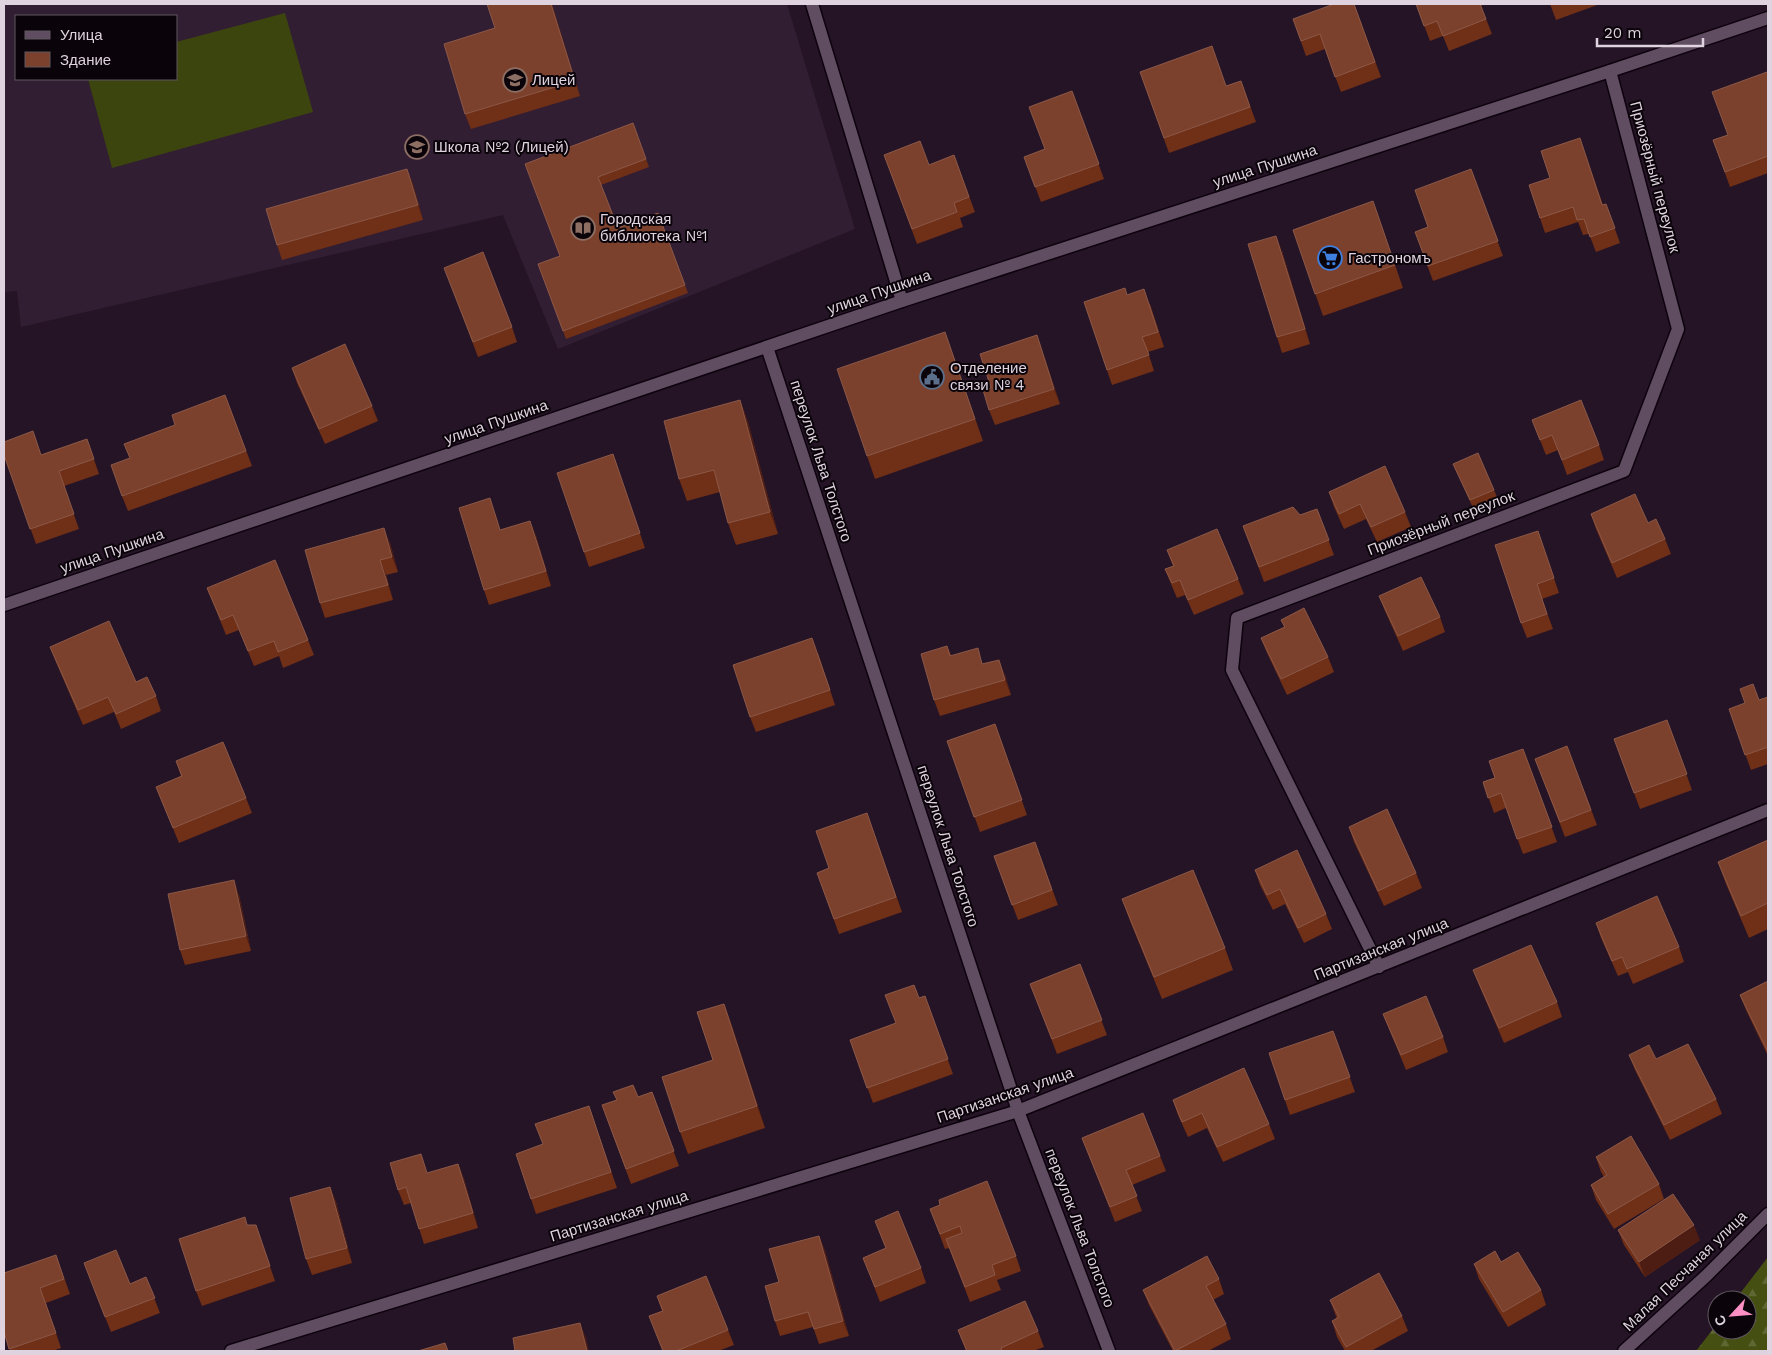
<svg xmlns="http://www.w3.org/2000/svg" width="1772" height="1355" font-family="'Work Sans',sans-serif">
<style>
.built{fill:#321e33;fill-rule:evenodd}
.forest{fill:url(#forest-firs)}
.garden{fill:#3c450e}
.lines{fill:none;stroke-linecap:round;stroke-linejoin:round}
.minor-casing{stroke:#0e020e;stroke-width:15}
.tertiary-casing{stroke:#0e020e;stroke-width:15}
.minor{stroke:#604d61;stroke-width:12}
.tertiary{stroke:#604d61;stroke-width:12}
.wall{fill:#702f17}
.shaded-wall{fill:#4d1d14}
.building{fill:#7c412c;stroke:#8b5848}
.labels{text-anchor:middle;stroke-width:4;stroke-linejoin:round;paint-order:stroke}
.poi-label{font-size:15px;fill:#ded3de;stroke:#0a040a;text-anchor:start}
.street-label{font-size:15px;fill:#ded3de;stroke:#0a040a}
</style>
<defs>
<pattern id="forest-firs" width="22" height="20" patternUnits="userSpaceOnUse" patternTransform="scale(1.25)"><rect width="22" height="20" fill="#454f11"/><path d="M5 1l3.5 6h-7zM16 11l3.5 6h-7z" fill="#5f6733"/></pattern>
</defs>
<rect width="100%" height="100%" fill="#251426"/>
<path class="built" d="M 11,4 L 787,4 L 855,229 L 558,349 L 503,215 L 21,327 L 17,291 L 4,292 L 4,5 ZM 16,16 L 176,16 L 176,79 L 16,79 Z"/>
<path class="forest" d="M 1768,1257 L 1768,1351 L 1696,1351 L 1717,1324 L 1717,1330 L 1747,1330 L 1747,1300 L 1735,1300 Z"/>
<path class="garden" d="M 285,13 L 313,112 L 112,168 L 88,79 L 176,79 L 176,42 Z"/>
<g class="lines">
<g class="minor-casing">
<path id="minor" d="M 812,4 L 902,301
M 767,347 L 1018,1111 L 1109,1351
M 1379,967 L 1232,670 L 1237,618 L 1624,471 L 1678,329 L 1610,71
M 231,1351 L 1018,1111 L 1768,810
M 1624,1351 L 1706,1276 L 1768,1214"/>
</g>
<g class="tertiary-casing">
<path id="tertiary" d="M 4,605 L 902,301 L 1610,71 L 1768,18"/>
</g>
<use href="#minor" class="minor"/>
<use href="#tertiary" class="tertiary"/>
</g>
<path class="wall" d="M 552,4 L 580,96 L 471,129 L 465,114 L 495,28 Z
M 1354,4 L 1381,77 L 1341,92 L 1325,49 L 1306,56 L 1293,19 Z
M 1416,4 L 1486,4 L 1481,6 L 1492,34 L 1449,51 L 1443,36 L 1430,41 Z
M 1550,4 L 1600,4 L 1556,20 Z
M 1140,72 L 1227,86 L 1241,81 L 1256,122 L 1169,153 Z
M 1768,76 L 1768,173 L 1730,187 L 1713,140 L 1728,135 Z
M 1072,91 L 1104,179 L 1041,202 L 1024,157 L 1045,149 Z
M 633,123 L 649,167 L 601,185 L 618,228 L 658,213 L 688,293 L 566,339 L 538,264 L 560,256 L 525,164 Z
M 1585,153 L 1603,205 L 1606,204 L 1620,243 L 1596,252 L 1589,234 L 1583,235 L 1578,222 L 1545,233 L 1540,218 L 1550,178 Z
M 884,155 L 929,165 L 954,155 L 975,212 L 960,218 L 963,227 L 917,244 Z
M 407,169 L 413,184 L 423,220 L 282,260 L 277,245 Z
M 1471,169 L 1503,256 L 1433,281 L 1415,232 L 1428,227 Z
M 1373,201 L 1403,288 L 1323,316 L 1293,230 Z
M 1282,251 L 1310,344 L 1282,353 L 1277,337 Z
M 450,283 L 512,327 L 517,342 L 478,357 Z
M 1127,295 L 1150,304 L 1164,347 L 1148,352 L 1154,371 L 1112,385 L 1084,302 Z
M 945,332 L 983,441 L 875,479 L 867,456 Z
M 1037,335 L 1060,404 L 995,425 L 989,410 L 991,388 Z
M 292,368 L 372,406 L 378,421 L 325,444 L 297,383 Z
M 225,395 L 252,466 L 128,511 L 122,496 L 130,458 L 124,444 L 175,425 Z
M 740,400 L 748,422 L 778,534 L 736,545 L 728,523 L 720,492 L 687,501 L 679,479 Z
M 1532,420 L 1599,445 L 1604,460 L 1567,475 L 1558,450 L 1546,455 Z
M 87,439 L 99,474 L 64,486 L 79,529 L 36,544 L 4,455 L 41,455 Z
M 613,454 L 645,548 L 589,567 L 584,552 Z
M 1453,464 L 1494,490 L 1497,497 L 1473,508 Z
M 1329,492 L 1405,512 L 1411,527 L 1377,542 L 1366,519 L 1344,529 L 1334,507 Z
M 1317,509 L 1334,555 L 1264,582 L 1243,526 L 1300,515 Z
M 495,513 L 500,530 L 536,536 L 551,586 L 489,605 L 484,590 Z
M 1591,514 L 1648,523 L 1665,539 L 1671,554 L 1617,578 L 1596,529 Z
M 1538,531 L 1559,593 L 1542,599 L 1553,629 L 1527,638 L 1521,623 Z
M 390,543 L 398,572 L 386,575 L 393,600 L 325,618 L 320,603 Z
M 1167,550 L 1238,579 L 1244,594 L 1194,615 L 1185,595 L 1177,598 L 1171,584 L 1165,569 L 1173,566 Z
M 207,588 L 308,640 L 314,655 L 283,668 L 279,656 L 254,666 L 239,630 L 226,635 Z
M 1379,596 L 1440,617 L 1445,632 L 1403,651 L 1385,611 Z
M 1281,620 L 1328,657 L 1334,672 L 1287,695 L 1267,653 L 1261,638 L 1284,627 Z
M 947,646 L 951,655 L 983,664 L 1005,675 L 1011,695 L 940,716 L 934,700 Z
M 50,647 L 136,682 L 156,696 L 161,711 L 121,729 L 114,712 L 83,725 L 56,662 Z
M 818,653 L 835,705 L 756,732 L 750,717 Z
M 1768,697 L 1768,764 L 1751,770 L 1729,709 Z
M 1667,720 L 1692,790 L 1640,809 L 1614,739 Z
M 995,724 L 1027,815 L 980,832 L 947,741 Z
M 1567,746 L 1597,825 L 1565,837 L 1535,759 Z
M 1523,749 L 1557,842 L 1523,854 L 1506,808 L 1494,813 L 1483,782 L 1494,778 Z
M 176,761 L 246,798 L 252,813 L 179,843 L 156,787 L 181,776 Z
M 867,813 L 902,912 L 839,934 L 817,873 L 829,868 Z
M 1349,827 L 1416,873 L 1422,888 L 1384,906 L 1354,842 Z
M 1768,840 L 1768,929 L 1749,938 L 1726,884 L 1718,862 Z
M 1035,842 L 1058,905 L 1018,920 L 994,856 Z
M 1255,870 L 1326,914 L 1332,929 L 1304,943 L 1285,904 L 1273,910 L 1260,885 Z
M 239,895 L 251,951 L 185,965 L 180,950 Z
M 1122,899 L 1225,948 L 1233,970 L 1162,999 L 1130,921 Z
M 1596,923 L 1679,947 L 1684,962 L 1633,984 L 1628,972 L 1618,976 L 1601,938 Z
M 1080,964 L 1107,1035 L 1057,1054 L 1030,984 Z
M 1473,970 L 1557,1002 L 1562,1017 L 1504,1043 L 1479,985 Z
M 1768,981 L 1768,1056 L 1746,1010 L 1740,995 Z
M 925,996 L 953,1074 L 873,1103 L 850,1040 L 896,1023 L 919,998 Z
M 724,1004 L 732,1026 L 765,1128 L 688,1154 L 680,1132 L 713,1060 Z
M 1383,1014 L 1443,1037 L 1448,1052 L 1406,1070 L 1389,1029 Z
M 1333,1031 L 1355,1092 L 1290,1115 L 1269,1053 Z
M 1629,1055 L 1656,1059 L 1716,1099 L 1722,1114 L 1670,1140 L 1635,1070 Z
M 652,1092 L 679,1166 L 631,1184 L 602,1105 L 638,1097 Z
M 1173,1100 L 1269,1124 L 1275,1139 L 1223,1162 L 1207,1128 L 1188,1137 L 1178,1115 Z
M 594,1121 L 617,1188 L 536,1214 L 531,1199 L 543,1144 Z
M 1082,1138 L 1160,1156 L 1166,1171 L 1132,1185 L 1142,1211 L 1115,1222 Z
M 1596,1157 L 1659,1184 L 1664,1199 L 1614,1229 L 1596,1200 L 1591,1185 L 1604,1177 L 1601,1172 Z
M 458,1164 L 464,1179 L 478,1228 L 424,1244 L 411,1203 L 404,1205 L 398,1190 L 428,1173 Z
M 330,1187 L 336,1202 L 352,1263 L 312,1275 L 306,1259 Z
M 930,1209 L 1016,1256 L 1021,1271 L 997,1280 L 1001,1290 L 970,1302 L 949,1248 L 945,1249 Z
M 875,1221 L 921,1268 L 926,1283 L 880,1302 L 863,1258 L 886,1249 Z
M 248,1225 L 256,1225 L 275,1281 L 202,1306 L 196,1291 Z
M 1618,1230 L 1700,1240 L 1645,1277 L 1624,1245 Z
M 819,1236 L 825,1251 L 849,1336 L 819,1344 L 813,1327 L 780,1336 L 775,1321 L 779,1282 Z
M 56,1255 L 70,1294 L 46,1303 L 61,1348 L 52,1351 L 10,1351 L 4,1332 Z
M 84,1263 L 130,1284 L 146,1277 L 160,1313 L 111,1332 Z
M 1474,1264 L 1541,1290 L 1546,1305 L 1508,1327 L 1479,1279 Z
M 1219,1279 L 1224,1294 L 1213,1300 L 1226,1324 L 1231,1339 L 1208,1351 L 1173,1351 L 1149,1305 L 1143,1290 Z
M 657,1296 L 728,1330 L 734,1345 L 718,1351 L 663,1351 L 649,1316 L 662,1311 Z
M 1330,1300 L 1402,1316 L 1408,1331 L 1371,1351 L 1345,1351 L 1337,1337 L 1332,1321 L 1337,1319 Z
M 958,1330 L 1038,1331 L 1044,1347 L 1033,1351 L 966,1351 Z"/>
<path class="shaded-wall" d="M 551,4 L 552,4 L 580,96 L 575,81 Z
M 407,169 L 413,184 L 423,220 L 418,205 Z
M 1276,236 L 1282,251 L 1310,344 L 1305,329 Z
M 1037,335 L 1060,404 L 1054,389 Z
M 740,400 L 748,422 L 778,534 L 770,512 Z
M 530,521 L 536,536 L 551,586 L 546,571 Z
M 384,528 L 390,543 L 398,572 L 392,557 Z
M 380,560 L 386,575 L 393,600 L 388,585 Z
M 999,660 L 1005,675 L 1011,695 L 1005,680 Z
M 234,880 L 239,895 L 251,951 L 246,936 Z
M 724,1004 L 732,1026 L 765,1128 L 757,1106 Z
M 458,1164 L 464,1179 L 478,1228 L 473,1213 Z
M 330,1187 L 336,1202 L 352,1263 L 347,1248 Z
M 1694,1225 L 1700,1240 L 1645,1277 L 1639,1262 Z
M 819,1236 L 825,1251 L 849,1336 L 843,1321 Z
M 580,1323 L 586,1338 L 589,1351 L 587,1351 Z"/>
<path class="building" d="M 487,4 L 551,4 L 575,81 L 465,114 L 444,44 L 495,28 Z
M 1334,4 L 1354,4 L 1375,62 L 1335,77 L 1320,34 L 1301,41 L 1293,19 Z
M 1416,4 L 1480,4 L 1486,19 L 1443,36 L 1437,21 L 1424,26 Z
M 1212,46 L 1226,86 L 1241,81 L 1250,107 L 1164,138 L 1140,72 Z
M 1767,72 L 1768,76 L 1768,156 L 1725,172 L 1713,140 L 1728,135 L 1712,92 Z
M 1072,91 L 1099,164 L 1035,187 L 1024,157 L 1045,149 L 1029,107 Z
M 633,123 L 646,159 L 598,177 L 618,228 L 658,213 L 685,285 L 563,331 L 538,264 L 560,256 L 525,164 Z
M 1580,138 L 1602,205 L 1606,204 L 1615,228 L 1590,237 L 1584,219 L 1577,220 L 1573,207 L 1540,218 L 1529,185 L 1550,178 L 1541,151 Z
M 920,141 L 929,165 L 954,155 L 969,197 L 954,203 L 957,212 L 912,229 L 884,155 Z
M 407,169 L 418,205 L 277,245 L 266,209 Z
M 1471,169 L 1498,241 L 1428,266 L 1415,232 L 1428,227 L 1415,190 Z
M 1373,201 L 1395,265 L 1315,294 L 1293,230 Z
M 1276,236 L 1305,329 L 1277,337 L 1248,244 Z
M 483,252 L 512,327 L 473,342 L 444,268 Z
M 1125,288 L 1127,295 L 1144,289 L 1158,332 L 1142,337 L 1149,355 L 1107,370 L 1084,302 Z
M 945,332 L 975,419 L 867,456 L 837,369 Z
M 1037,335 L 1054,389 L 989,410 L 983,390 L 991,388 L 980,354 Z
M 345,344 L 372,406 L 319,429 L 292,368 Z
M 225,395 L 246,451 L 122,496 L 111,465 L 130,458 L 124,444 L 175,425 L 172,415 Z
M 740,400 L 770,512 L 728,523 L 714,470 L 679,479 L 664,421 Z
M 1581,400 L 1599,445 L 1562,460 L 1552,435 L 1540,440 L 1532,420 Z
M 33,431 L 41,455 L 87,439 L 94,459 L 59,471 L 74,514 L 30,529 L 4,455 L 4,442 Z
M 1478,453 L 1494,490 L 1470,500 L 1453,464 Z
M 613,454 L 640,533 L 584,552 L 557,473 Z
M 1385,466 L 1405,512 L 1371,527 L 1360,504 L 1339,514 L 1329,492 Z
M 1635,494 L 1648,523 L 1656,519 L 1665,539 L 1612,563 L 1591,514 Z
M 490,498 L 500,530 L 530,521 L 546,571 L 484,590 L 459,508 Z
M 1293,507 L 1300,515 L 1317,509 L 1329,540 L 1259,567 L 1243,526 Z
M 384,528 L 392,557 L 380,560 L 388,585 L 320,603 L 305,550 Z
M 1217,529 L 1238,579 L 1188,600 L 1180,580 L 1172,583 L 1165,569 L 1174,566 L 1167,550 Z
M 1538,531 L 1554,578 L 1537,584 L 1547,614 L 1521,623 L 1495,545 Z
M 275,560 L 308,640 L 278,652 L 274,641 L 248,651 L 233,615 L 221,620 L 207,588 Z
M 1421,577 L 1440,617 L 1398,636 L 1379,596 Z
M 1304,608 L 1328,657 L 1281,679 L 1261,638 L 1285,627 L 1281,620 Z
M 109,621 L 136,682 L 147,677 L 156,696 L 116,714 L 108,697 L 78,710 L 50,647 Z
M 812,638 L 830,690 L 750,717 L 733,665 Z
M 947,646 L 950,656 L 978,648 L 982,664 L 999,660 L 1005,680 L 934,700 L 921,654 Z
M 1753,684 L 1759,700 L 1768,697 L 1768,747 L 1745,755 L 1729,709 L 1745,703 L 1740,689 Z
M 1667,720 L 1687,774 L 1634,793 L 1614,739 Z
M 995,724 L 1022,800 L 974,817 L 947,741 Z
M 223,742 L 246,798 L 173,828 L 156,787 L 182,776 L 176,761 Z
M 1567,746 L 1591,810 L 1560,822 L 1535,759 Z
M 1523,749 L 1552,827 L 1517,839 L 1501,793 L 1488,798 L 1483,782 L 1495,778 L 1489,761 Z
M 1387,809 L 1416,873 L 1378,891 L 1349,827 Z
M 867,813 L 896,897 L 834,919 L 817,873 L 829,868 L 816,831 Z
M 1768,840 L 1768,903 L 1741,916 L 1718,862 Z
M 1035,842 L 1052,890 L 1012,905 L 994,856 Z
M 1297,850 L 1326,914 L 1298,928 L 1280,889 L 1267,895 L 1255,870 Z
M 1193,870 L 1225,948 L 1154,977 L 1122,899 Z
M 234,880 L 246,936 L 180,950 L 168,894 Z
M 1657,896 L 1679,947 L 1627,969 L 1622,957 L 1612,961 L 1596,923 Z
M 1531,945 L 1557,1002 L 1499,1028 L 1473,970 Z
M 1080,964 L 1102,1020 L 1052,1039 L 1030,984 Z
M 1768,981 L 1768,1052 L 1740,995 Z
M 914,985 L 919,998 L 925,996 L 948,1059 L 867,1088 L 850,1040 L 896,1023 L 885,995 Z
M 1426,996 L 1443,1037 L 1401,1055 L 1383,1014 Z
M 724,1004 L 757,1106 L 680,1132 L 662,1077 L 713,1060 L 697,1012 Z
M 1333,1031 L 1350,1077 L 1285,1100 L 1269,1053 Z
M 1688,1044 L 1716,1099 L 1664,1125 L 1629,1055 L 1649,1045 L 1656,1059 Z
M 1244,1068 L 1269,1124 L 1217,1147 L 1202,1113 L 1182,1122 L 1173,1100 Z
M 633,1085 L 638,1097 L 652,1092 L 674,1151 L 626,1169 L 602,1105 L 617,1100 L 613,1092 Z
M 589,1106 L 611,1172 L 531,1199 L 516,1154 L 543,1144 L 535,1124 Z
M 1143,1113 L 1160,1156 L 1126,1170 L 1137,1196 L 1110,1207 L 1082,1138 Z
M 1631,1136 L 1659,1184 L 1608,1214 L 1591,1185 L 1607,1175 L 1596,1157 Z
M 421,1154 L 427,1173 L 458,1164 L 473,1213 L 419,1229 L 406,1187 L 398,1190 L 390,1163 Z
M 987,1181 L 1016,1256 L 992,1265 L 995,1275 L 965,1287 L 946,1239 L 962,1233 L 960,1226 L 940,1234 L 930,1209 L 940,1205 L 939,1200 Z
M 330,1187 L 347,1248 L 306,1259 L 290,1198 Z
M 1673,1194 L 1694,1225 L 1639,1262 L 1618,1230 Z
M 898,1211 L 921,1268 L 875,1287 L 863,1258 L 886,1248 L 875,1221 Z
M 245,1217 L 247,1225 L 256,1225 L 270,1266 L 196,1291 L 179,1239 Z
M 819,1236 L 843,1321 L 814,1329 L 808,1312 L 775,1321 L 765,1286 L 779,1282 L 769,1249 Z
M 116,1250 L 130,1284 L 146,1277 L 155,1298 L 105,1317 L 84,1263 Z
M 1495,1251 L 1501,1262 L 1518,1252 L 1541,1290 L 1503,1312 L 1474,1264 Z
M 56,1255 L 64,1279 L 40,1288 L 56,1333 L 9,1349 L 4,1332 L 4,1273 Z
M 1207,1256 L 1219,1279 L 1206,1286 L 1226,1324 L 1175,1351 L 1143,1290 Z
M 1379,1273 L 1402,1316 L 1346,1347 L 1332,1321 L 1339,1317 L 1330,1300 Z
M 706,1276 L 728,1330 L 676,1351 L 663,1351 L 649,1316 L 663,1311 L 657,1296 Z
M 1025,1301 L 1038,1331 L 1001,1348 L 1002,1351 L 967,1351 L 958,1330 Z
M 580,1323 L 587,1351 L 515,1351 L 513,1338 Z
M 445,1343 L 448,1351 L 418,1351 Z"/>
<defs>
<g id="school-ring" transform="scale(1.25)"><circle r="9.5" fill="#0a040a" stroke="#8d6e63" stroke-width="1.5"/><path d="M0-5L7-2L0 1L-7-2ZM-4 1L0 2.5L4 1V4Q0 6-4 4Z" fill="#8d6e63"/></g>
<g id="library-ring" transform="scale(1.25)"><circle r="9.5" fill="#0a040a" stroke="#8d6e63" stroke-width="1.5"/><path d="M-6-4Q-3-5.5-.7-3.5V5Q-3 3-6 4ZM6-4Q3-5.5 .7-3.5V5Q3 3 6 4Z" fill="#8d6e63"/></g>
<g id="supermarket-ring" transform="scale(1.25)"><circle r="9.5" fill="#0a040a" stroke="#3f7fe0" stroke-width="1.5"/><path d="M-6-5.5h2.5l.6 2H6L4.5 2H-2.5L-4.4-4H-6ZM-1.5 3.2a1.3 1.3 0 1 0 .1 0ZM3 3.2a1.3 1.3 0 1 0 .1 0Z" fill="#3f7fe0"/></g>
<g id="civic-ring" transform="scale(1.25)"><circle r="9.5" fill="#0a040a" stroke="#5c6f8a" stroke-width="1.5"/><path d="M-.6-6.5H3V-4.5H.6V-3L4-1V1h2V6H-6V1h2V-1L-.6-3ZM-1.2 2.5V6h2.4V2.5Z" fill="#5c6f8a"/></g>
</defs>
<g fill-rule="evenodd">
<use href="#school-ring" x="515" y="80"/>
<use href="#school-ring" x="417" y="147"/>
<use href="#library-ring" x="583" y="228"/>
<use href="#supermarket-ring" x="1330" y="258"/>
<use href="#civic-ring" x="932" y="377"/>
</g>
<g class="labels">
<g class="poi-label">
<text x="532" y="85">Лицей</text>
<text x="434" y="152">Школа №2 (Лицей)</text>
<text x="600" y="224">Городская<tspan x="600" dy="17">библиотека №1</tspan></text>
<text x="1348" y="263">Гастрономъ</text>
<text x="950" y="373">Отделение<tspan x="950" dy="17">связи № 4</tspan></text>
</g>
<g class="street-label">
<text transform="translate(1265 166) rotate(-18)" y="5">улица Пушкина</text>
<text transform="translate(1655 177) rotate(75)" y="5">Приозёрный переулок</text>
<text transform="translate(879 292) rotate(-19)" y="5">улица Пушкина</text>
<text transform="translate(496 422) rotate(-19)" y="5">улица Пушкина</text>
<text transform="translate(821 461) rotate(72)" y="5">переулок Льва Толстого</text>
<text transform="translate(1441 523) rotate(-21)" y="5">Приозёрный переулок</text>
<text transform="translate(112 551) rotate(-19)" y="5">улица Пушкина</text>
<text transform="translate(948 846) rotate(72)" y="5">переулок Льва Толстого</text>
<text transform="translate(1381 949) rotate(-22)" y="5">Партизанская улица</text>
<text transform="translate(1005 1095) rotate(-19)" y="5">Партизанская улица</text>
<text transform="translate(619 1216) rotate(-17)" y="5">Партизанская улица</text>
<text transform="translate(1080 1228) rotate(69)" y="5">переулок Льва Толстого</text>
<text transform="translate(1685 1271) rotate(-44)" y="5">Малая Песчаная улица</text>
</g>
</g>
<rect width="1772" height="1355" fill="none" stroke="#ded3de" stroke-width="10"/>
<rect x="15" y="15" width="162" height="65" fill="#0a040a" stroke="#5f575f"/>
<rect x="25" y="31" width="25" height="8" fill="#604d61" stroke="#5f575f"/>
<text x="60" y="40" font-size="15" fill="#ded3de">Улица</text>
<rect x="25" y="52" width="25" height="15" fill="#7c412c" stroke="#5f575f"/>
<text x="60" y="65" font-size="15" fill="#ded3de">Здание</text>
<g transform="translate(1732 1315) rotate(244)"><circle r="24" fill="#0a040a" stroke="#5f575f"/>
<path d="M0-4L9 19L0 12L-9 19Z" fill="#fc8fc3"/>
<text y="-8" font-size="14" font-weight="bold" text-anchor="middle" fill="#ded3de">С</text>
</g>
<path d="M1597 38v8h106v-8" fill="none" stroke="#ded3de" stroke-width="2.5"/>
<text x="1604" y="38" font-size="15" fill="#ded3de" stroke="#0a040a" stroke-width="4" paint-order="stroke">20 m</text>
</svg>
